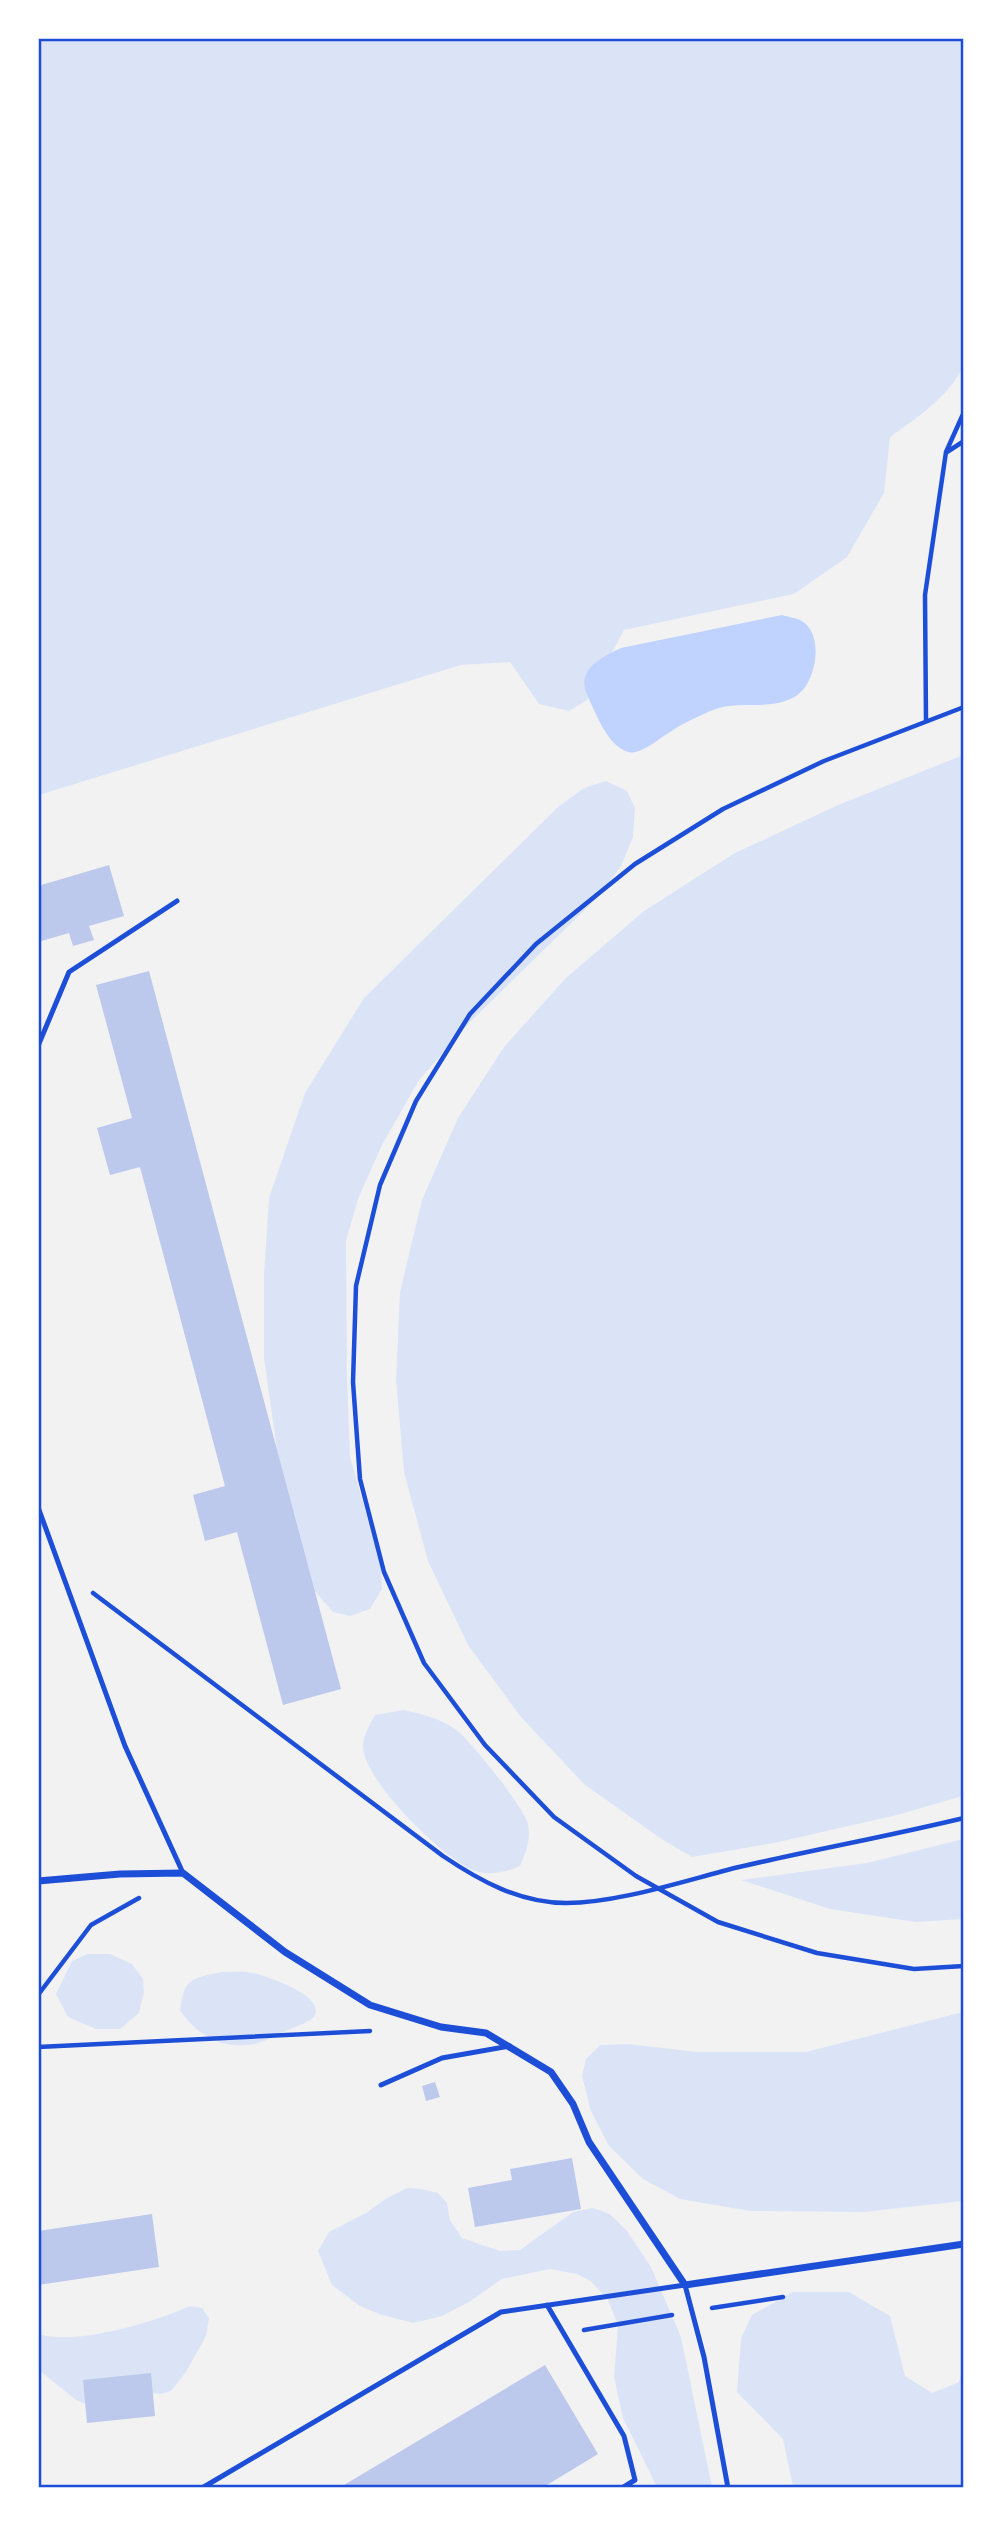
<svg xmlns="http://www.w3.org/2000/svg" width="1002" height="2526" font-family="Inter,sans-serif">
<style>
.green{fill:#dbe4f7}
.water{fill:#bfd3fe}
.building{fill:#bdc9ec}
.lines{fill:none;stroke-linecap:round;stroke-linejoin:round}
.path{stroke:#1d4ed8;stroke-width:4.5}
.service{stroke:#1d4ed8;stroke-width:5}
.minor{stroke:#1d4ed8;stroke-width:7}
.neatline{fill:none;stroke:#1d4ed8;stroke-width:2.5}
</style>
<rect width="100%" height="100%" fill="#f2f2f2"/>
<path class="green" d="M 39,39 L 963,39 L 963,365 C 953,394 914,420 890,437 L 884,493 L 847,557 L 794,594 L 624,630 L 587,700 L 569,711 L 539,704 L 510,662 L 461,665 L 39,795 Z
M 963,755 L 963,1796 L 897,1815 L 774,1843 L 692,1857 L 660,1838 L 584,1784 L 520,1716 L 468,1645 L 428,1561 L 404,1472 L 396,1380 L 400,1292 L 422,1200 L 458,1118 L 504,1047 L 566,978 L 644,911 L 735,853 L 838,805 Z
M 606,781 L 627,791 L 635,808 L 633,837 L 621,866 L 597,898 L 472,1020 L 419,1080 L 382,1145 L 358,1199 L 346,1241 L 347,1380 L 350,1457 L 381,1566 L 382,1589 L 370,1609 L 350,1616 L 333,1612 L 306,1581 L 285,1507 L 264,1358 L 264,1275 L 269,1198 L 305,1093 L 364,998 L 559,806 L 584,788 Z
M 403,1710 C 421,1714 440,1718 455,1729 C 469,1738 525,1809 528,1824 C 531,1840 526,1852 520,1866 C 504,1873 485,1877 468,1868 C 439,1853 362,1779 363,1745 C 364,1734 370,1724 375,1715 Z
M 963,1839 L 963,1919 L 916,1922 L 830,1909 L 741,1880 L 867,1863 Z
M 87,1954 L 110,1954 L 132,1964 L 143,1979 L 144,1992 L 139,2013 L 120,2029 L 96,2029 L 68,2017 L 56,1994 L 72,1961 Z
M 222,1972 C 232,1972 244,1971 254,1973 C 268,1977 324,1995 315,2015 C 311,2022 295,2027 288,2030 C 278,2035 268,2040 258,2043 C 226,2052 197,2036 180,2010 C 184,1978 192,1978 222,1972 Z
M 963,2012 L 963,2201 L 864,2212 L 750,2211 L 680,2199 L 643,2179 L 609,2146 L 591,2111 L 582,2076 L 586,2059 L 600,2045 L 628,2044 L 697,2052 L 806,2052 Z
M 407,2188 L 421,2189 L 438,2193 L 447,2203 L 450,2220 L 462,2238 L 500,2251 L 520,2250 L 573,2212 L 593,2208 L 610,2214 L 627,2231 L 651,2267 L 681,2337 L 712,2487 L 657,2487 L 623,2418 L 614,2377 L 618,2325 L 608,2300 L 591,2281 L 577,2274 L 550,2269 L 502,2279 L 469,2302 L 442,2316 L 413,2323 L 379,2314 L 360,2306 L 332,2285 L 318,2251 L 329,2232 L 366,2213 L 387,2198 Z
M 793,2292 L 849,2292 L 890,2316 L 905,2376 L 932,2393 L 959,2382 L 963,2368 L 963,2487 L 793,2487 L 783,2439 L 737,2392 L 741,2338 L 752,2315 Z
M 190,2306 L 202,2308 L 209,2318 L 206,2336 L 186,2372 L 171,2391 L 161,2394 L 138,2392 L 93,2407 L 76,2400 L 39,2370 L 39,2334 C 75,2346 155,2322 190,2306 Z"/>
<path class="water" d="M 782,615 C 788,617 797,618 802,621 C 825,635 816,684 796,696 C 770,712 739,699 713,710 C 699,716 683,723 670,732 C 661,737 653,745 643,749 C 638,752 633,753 628,752 C 608,746 596,714 588,697 C 575,670 600,658 621,648 Z"/>
<path class="building" d="M 109,865 L 124,916 L 89,926 L 94,940 L 73,946 L 69,933 L 38,942 L 38,886 Z
M 149,971 L 341,1689 L 283,1705 L 237,1532 L 205,1541 L 193,1495 L 225,1486 L 140,1167 L 110,1175 L 97,1128 L 132,1118 L 96,985 Z
M 435,2082 L 440,2097 L 426,2101 L 422,2086 Z
M 572,2158 L 581,2209 L 475,2227 L 468,2188 L 512,2180 L 510,2169 Z
M 152,2214 L 159,2267 L 38,2285 L 38,2231 Z
M 545,2365 L 598,2454 L 542,2488 L 339,2488 Z
M 151,2373 L 155,2416 L 87,2423 L 83,2380 Z"/>
<g class="lines">
<path class="path" d="M 947,452 L 964,441
M 964,707 L 824,761 L 723,809 L 635,864 L 536,944 L 470,1014 L 416,1101 L 380,1185 L 356,1286 L 353,1382 L 360,1479 L 384,1572 L 424,1663 L 485,1745 L 554,1817 L 636,1876 L 718,1922 L 817,1953 L 914,1969 L 964,1966
M 926,721 L 925,595 L 946,452 L 964,412
M 93,1593 L 443,1856 C 480,1881 520,1903 566,1903 C 619,1903 686,1880 739,1867 C 813,1850 889,1836 964,1818
M 38,1995 L 91,1925 L 139,1898
M 38,2047 L 370,2031
M 712,2308 L 783,2297
M 584,2330 L 672,2315"/>
<path class="service" d="M 38,1046 L 69,972 L 177,901
M 38,1507 L 125,1746 L 183,1873
M 381,2085 L 442,2058 L 510,2046
M 547,2305 L 624,2436 L 635,2480 L 622,2488
M 202,2488 L 501,2312 L 685,2285 L 704,2357 L 728,2488"/>
<path class="minor" d="M 38,1881 L 120,1874 L 183,1873 L 285,1952 L 370,2005 L 441,2027 L 486,2033 L 551,2072 L 573,2104 L 589,2142 L 685,2285 L 964,2244"/>
</g>
<rect width="1002" height="2526" fill="none" stroke="#ffffff" stroke-width="80"/>
<rect x="40" y="40" width="922" height="2446" class="neatline"/>
</svg>
